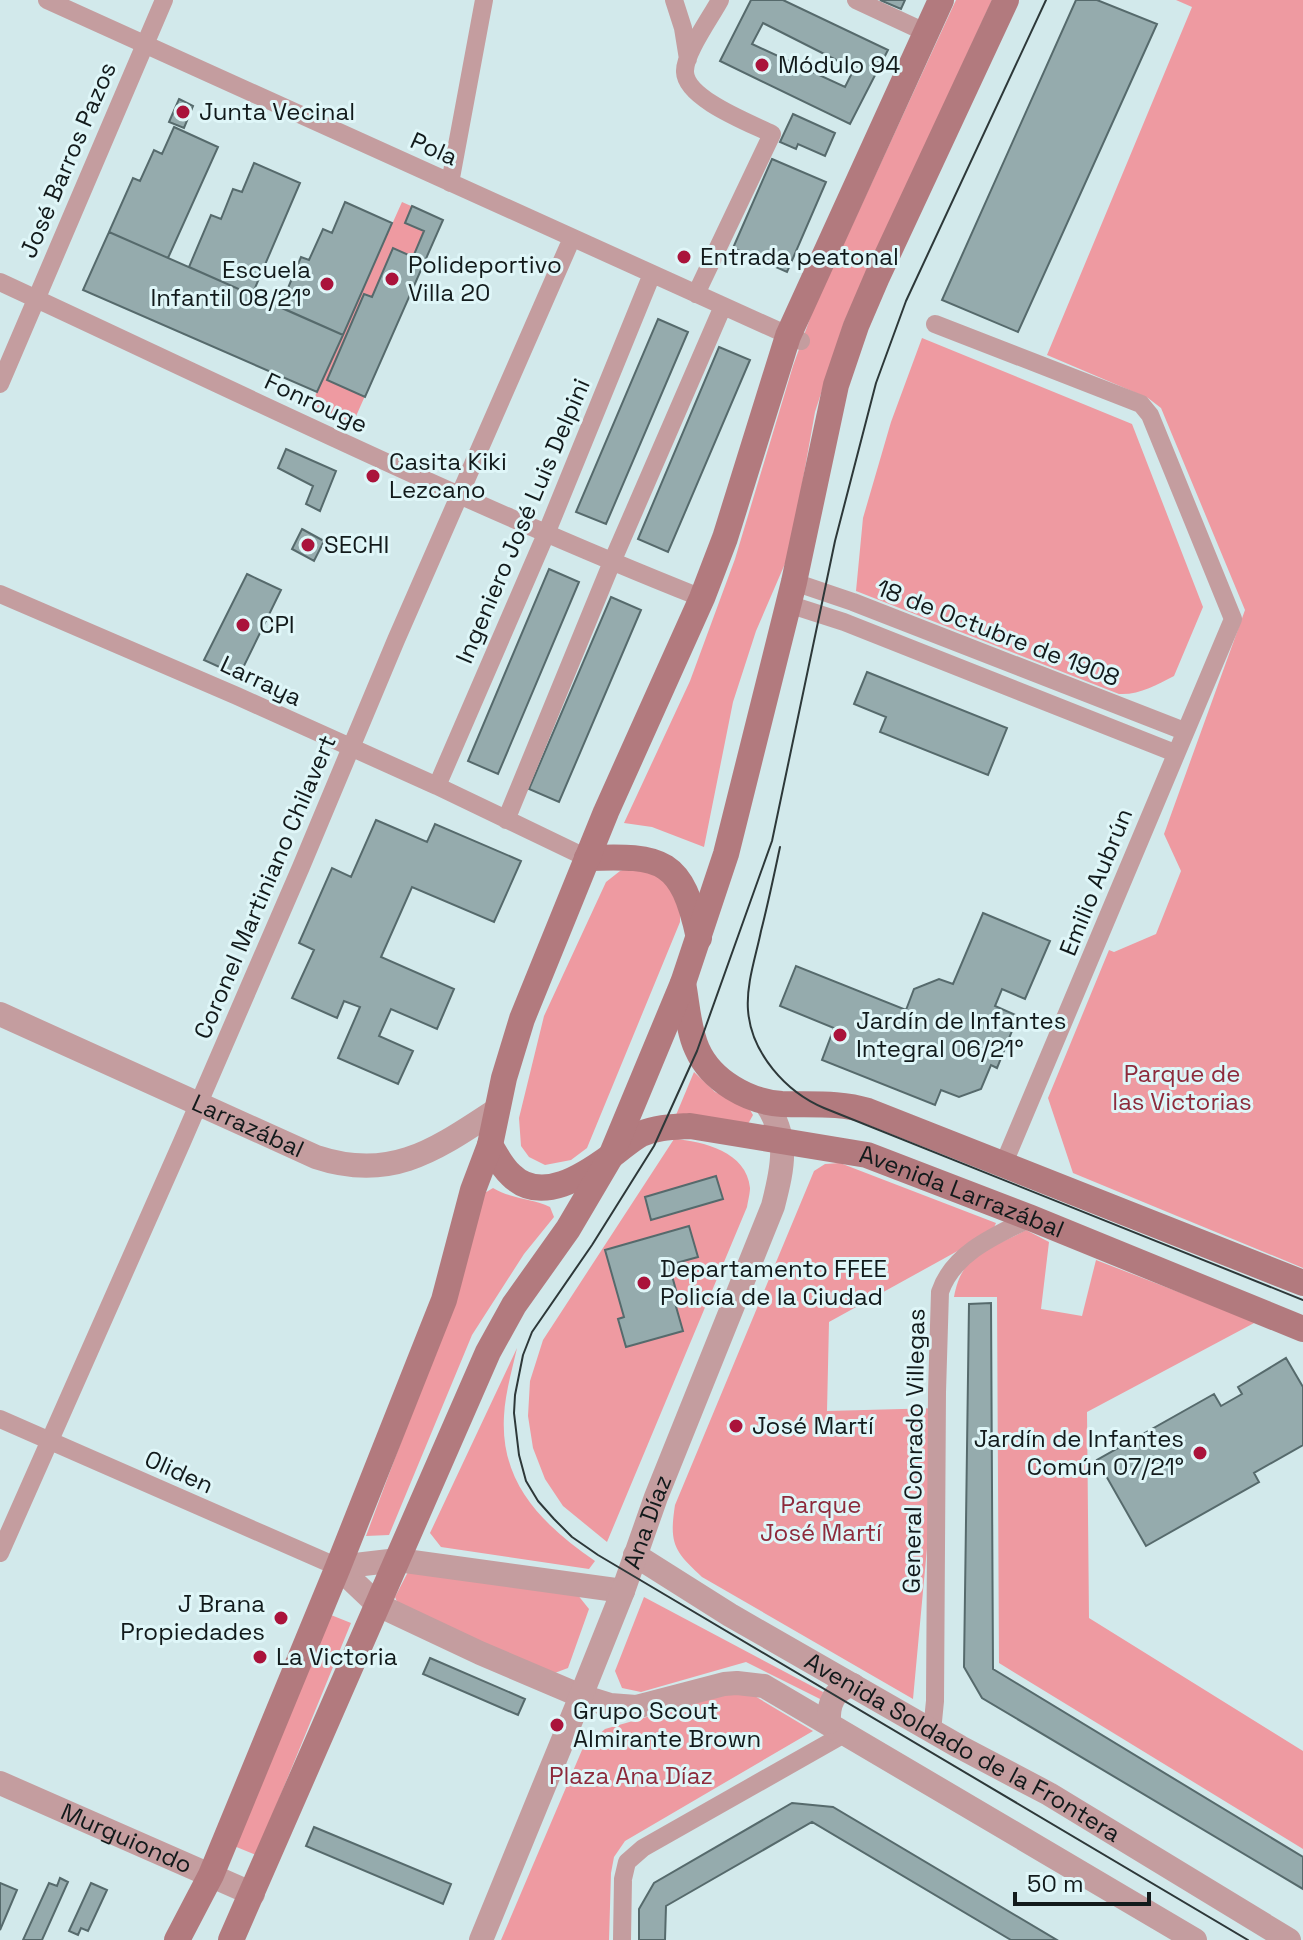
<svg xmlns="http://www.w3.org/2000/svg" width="1303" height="1940" font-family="'Space Grotesk',sans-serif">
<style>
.green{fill:#ee9aa1}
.building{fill:#95abad;stroke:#566a6c;stroke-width:2;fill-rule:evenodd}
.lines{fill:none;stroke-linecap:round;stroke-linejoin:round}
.minor{stroke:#c49d9f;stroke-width:18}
.tertiary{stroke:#c49d9f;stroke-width:24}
.secondary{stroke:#b27a7e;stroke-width:26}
.tram{stroke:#2d3839;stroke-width:2}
.poi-dot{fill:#aa133b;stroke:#dff6f8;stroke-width:3}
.labels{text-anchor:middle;stroke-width:6;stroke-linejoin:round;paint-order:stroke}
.poi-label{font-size:24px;fill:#121a1b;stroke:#dff6f8;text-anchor:start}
.street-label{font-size:24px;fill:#121a1b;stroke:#dff6f8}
.park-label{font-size:24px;fill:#8d2a3b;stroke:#dff6f8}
</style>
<rect width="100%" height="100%" fill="#d2e9eb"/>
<path class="green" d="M 956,0 L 992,0 L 844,322 L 815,412 L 790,552 L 756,631 L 733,702 L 704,847 L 652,827 L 624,823 L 690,681 L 735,559 L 793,366 L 813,310 Z
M 1176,0 L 1303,0 L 1303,1268 L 1073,1173 L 1048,1098 L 1109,950 L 1114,952 L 1156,934 L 1181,871 L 1164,834 L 1245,610 L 1161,408 L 1148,398 L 1047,355 L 1192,7 Z
M 402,202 L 443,220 L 353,423 L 311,405 Z
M 922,338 L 1132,424 L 1203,607 L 1174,676 C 1156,685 1140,695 1119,694 L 856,591 L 863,518 L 891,422 Z
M 635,866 L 662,872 L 680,905 L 680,922 L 587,1148 L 571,1160 L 545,1165 L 529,1157 L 521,1146 L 519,1118 L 544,1016 L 606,882 L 620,871 Z
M 694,1072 L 715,1092 L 749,1108 L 753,1115 L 748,1124 L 676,1115 Z
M 674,1139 C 703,1141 747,1152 750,1188 C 750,1193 748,1201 747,1207 L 607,1542 L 563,1506 L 545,1479 L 533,1448 L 528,1416 L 530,1381 L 543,1340 Z
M 840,1163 L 996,1223 L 992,1232 L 829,1322 L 827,1411 L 940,1408 L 913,1699 L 702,1577 C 674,1551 669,1544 675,1505 L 814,1171 L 825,1164 Z
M 493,1188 C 511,1199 532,1198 550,1207 L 554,1217 L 524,1254 L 472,1335 L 389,1535 L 366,1536 L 452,1305 L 483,1194 Z
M 1026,1230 L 1049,1242 L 1041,1309 L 1082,1316 L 1096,1260 L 1256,1322 L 1087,1412 L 1089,1618 L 1303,1751 L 1303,1849 L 999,1663 L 997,1297 L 954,1297 C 962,1252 989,1250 1026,1230 Z
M 517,1348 C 512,1370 505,1394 504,1416 C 500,1484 543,1525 595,1561 L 589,1569 L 441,1547 L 430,1533 Z
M 409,1570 L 577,1594 L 589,1609 L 568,1668 L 552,1674 L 400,1609 L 395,1597 Z
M 644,1597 L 823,1692 L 822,1700 L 746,1662 L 641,1692 L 622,1688 L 615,1671 Z
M 331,1615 L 351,1623 L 256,1855 L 234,1846 Z
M 734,1692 L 753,1695 L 813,1731 L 625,1841 L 614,1857 L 611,1873 L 609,1940 L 501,1940 L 582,1750 L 605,1729 Z"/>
<path class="building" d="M 751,0 L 783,0 L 888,50 L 850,124 L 720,61 ZM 763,23 L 854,69 L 845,87 L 752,44 Z
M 880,0 L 905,0 L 901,9 Z
M 1076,0 L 1097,0 L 1157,24 L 1018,332 L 942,300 Z
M 179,99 L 193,106 L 184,128 L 169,122 Z
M 793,114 L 835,133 L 825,156 L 798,144 L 796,149 L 780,142 Z
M 174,127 L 218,147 L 168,258 L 109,232 L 133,178 L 140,181 L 154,150 L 162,154 Z
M 772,159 L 826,182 L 787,272 L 733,248 Z
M 254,163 L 300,183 L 252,295 L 189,267 L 211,215 L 221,219 L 233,189 L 242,192 Z
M 345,202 L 392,223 L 343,335 L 280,307 L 301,257 L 309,260 L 323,229 L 332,233 Z
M 412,206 L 443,220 L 365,397 L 327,380 L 364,294 L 372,297 L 393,248 L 413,257 L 424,231 L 405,223 Z
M 109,232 L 343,335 L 317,392 L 83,290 Z
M 658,319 L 688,332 L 606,524 L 576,512 Z
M 719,347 L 750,360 L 668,552 L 638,539 Z
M 286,449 L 336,471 L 320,511 L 306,504 L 313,486 L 278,468 Z
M 302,529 L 324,541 L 314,561 L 292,549 Z
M 549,569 L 579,582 L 498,774 L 468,761 Z
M 247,574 L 281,590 L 239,676 L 204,660 Z
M 611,597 L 641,610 L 559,802 L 529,789 Z
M 867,672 L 1007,728 L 988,775 L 880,732 L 886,717 L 854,704 Z
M 376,820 L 427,842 L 435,824 L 521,861 L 494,922 L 412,887 L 381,957 L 454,989 L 437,1029 L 391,1009 L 379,1036 L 413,1051 L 398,1084 L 338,1058 L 360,1007 L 344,1001 L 337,1018 L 292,998 L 314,950 L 299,943 L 332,868 L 351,877 Z
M 983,913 L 1050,941 L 1025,999 L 1002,989 L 995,1006 L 1018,1016 L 997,1068 L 991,1065 L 981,1089 L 959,1097 L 941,1090 L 935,1105 L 822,1060 L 834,1028 L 780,1006 L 796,966 L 906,1010 L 914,989 L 939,979 L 953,984 Z
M 716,1176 L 723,1199 L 651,1220 L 645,1197 Z
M 689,1226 L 698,1257 L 669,1265 L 679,1301 L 675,1303 L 683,1331 L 626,1347 L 618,1319 L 624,1317 L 605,1250 Z
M 991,1303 L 993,1669 L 1303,1857 L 1303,1889 L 982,1698 L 964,1667 L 969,1304 Z
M 1286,1358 L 1303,1387 L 1303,1445 L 1254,1473 L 1259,1482 L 1146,1546 L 1097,1460 L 1214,1394 L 1221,1406 L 1242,1394 L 1238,1387 Z
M 430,1658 L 525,1699 L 518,1715 L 423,1674 Z
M 792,1803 L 833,1807 L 1057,1940 L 1011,1940 L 812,1822 L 666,1906 L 665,1940 L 639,1940 L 639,1909 L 654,1883 Z
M 314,1827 L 451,1884 L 443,1904 L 306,1846 Z
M 60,1878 L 68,1882 L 42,1940 L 23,1940 L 49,1883 L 57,1886 Z
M 0,1883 L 17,1890 L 0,1930 Z
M 91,1883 L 107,1890 L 88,1931 L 81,1928 L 78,1935 L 69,1931 Z"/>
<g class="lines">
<path class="minor" d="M 47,0 L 801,341
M 674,0 L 683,28 L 688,59
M 856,0 L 927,33
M 450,183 L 484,0
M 0,282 C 233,390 463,503 702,598
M 696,294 L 772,134 C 750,123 686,99 685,72 C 684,54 711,17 720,0
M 935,324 L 1141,404 L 1150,415 L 1233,619 L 1004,1163
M 0,384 L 164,0
M 794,582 L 853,602 L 1184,731
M 0,594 L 237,696 L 437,786 L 587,858
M 788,604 L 844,622 L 1175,753
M 437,786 L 546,534 L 652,274
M 506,820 L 612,562 L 723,306
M 0,1419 L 338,1567
M 0,1553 L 182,1142 L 301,867 L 396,640 L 572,238
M 932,1731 L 935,1701 L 937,1392 L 940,1292 C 953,1253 996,1235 1031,1218
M 622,1940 L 623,1879 L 627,1862 L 643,1848 L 846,1733"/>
<g class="tertiary">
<path id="s1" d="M 0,1014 L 316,1157 C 391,1182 435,1150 496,1110"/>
<path id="s2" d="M 635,1555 L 730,1615 L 960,1747 L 1049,1794 L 1289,1940"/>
<path d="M 338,1567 L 378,1605 L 480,1653 L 581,1696 L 610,1705 L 636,1707 L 724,1684 L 737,1683 L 764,1686 L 1195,1940"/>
<path d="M 338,1567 L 398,1560 L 623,1591"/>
<path d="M 829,1722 C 828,1704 834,1689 853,1685"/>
<path id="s3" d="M 0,1783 L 253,1894"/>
<path id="s4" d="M 481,1940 L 581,1696 L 623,1591 L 656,1497 L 773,1206 C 783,1167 790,1138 765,1102"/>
</g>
<g class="secondary">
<path d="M 587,858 C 663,855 682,859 699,938"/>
<path d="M 683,983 C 687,1004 688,1029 697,1049 C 711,1081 749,1102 782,1104 C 812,1105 839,1102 868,1111 L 1303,1283"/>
<path id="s5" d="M 490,1145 C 496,1155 502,1167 511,1175 C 541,1205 585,1175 611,1156 C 621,1149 630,1140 641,1134 C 657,1127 673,1127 690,1126 L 867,1155 L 1031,1218 L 1303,1329"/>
<path d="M 177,1940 L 211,1875 L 338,1567 L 444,1300 L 473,1190 L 490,1145 L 504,1078 L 522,1019 L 606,812 L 702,598 L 725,538 L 788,336 L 941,0"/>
<path d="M 231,1940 L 488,1352 L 514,1305 L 568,1229 L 611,1156 L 683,983 L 726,854 L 794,582 L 836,385 L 856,326 L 877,277 L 1006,0"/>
</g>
<path class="tram" d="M 1046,0 L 906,301 L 876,383 L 835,541 L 772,841 L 697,1051 L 654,1146 L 592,1245 L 532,1332 L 523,1355 L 515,1395 L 514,1413 L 519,1455 L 526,1481 L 538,1501 L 554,1519 L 572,1537 L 598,1555 L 1248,1940
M 780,847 C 774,875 768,904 761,931 C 756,956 746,984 748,1010 C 751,1053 786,1092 824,1108 L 1303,1300"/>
</g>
<g class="poi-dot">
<circle cx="762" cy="65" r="8"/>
<circle cx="183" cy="112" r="8"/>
<circle cx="684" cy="257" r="8"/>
<circle cx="392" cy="279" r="8"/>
<circle cx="327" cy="284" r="8"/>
<circle cx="373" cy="476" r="8"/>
<circle cx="308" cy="545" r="8"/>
<circle cx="243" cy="625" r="8"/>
<circle cx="840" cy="1035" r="8"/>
<circle cx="644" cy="1283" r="8"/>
<circle cx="736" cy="1426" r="8"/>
<circle cx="1200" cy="1453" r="8"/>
<circle cx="281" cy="1618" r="8"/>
<circle cx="260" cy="1657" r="8"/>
<circle cx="557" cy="1725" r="8"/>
</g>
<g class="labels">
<g class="poi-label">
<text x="778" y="73">Módulo 94</text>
<text x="199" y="120">Junta Vecinal</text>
<text x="700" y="265">Entrada peatonal</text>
<text x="408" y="273">Polideportivo<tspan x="408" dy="28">Villa 20</tspan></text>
<text x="311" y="278" text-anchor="end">Escuela<tspan x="311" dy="28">Infantil 08/21°</tspan></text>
<text x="389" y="470">Casita Kiki<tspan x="389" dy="28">Lezcano</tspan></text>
<text x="324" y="553">SECHI</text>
<text x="259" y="633">CPI</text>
<text x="856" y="1029">Jardín de Infantes<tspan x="856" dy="28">Integral 06/21°</tspan></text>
<text x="660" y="1277">Departamento FFEE<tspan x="660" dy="28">Policía de la Ciudad</tspan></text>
<text x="752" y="1434">José Martí</text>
<text x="1184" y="1447" text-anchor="end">Jardín de Infantes<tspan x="1184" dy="28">Común 07/21°</tspan></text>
<text x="265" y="1612" text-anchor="end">J Brana<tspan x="265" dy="28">Propiedades</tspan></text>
<text x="276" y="1665">La Victoria</text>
<text x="573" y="1719">Grupo Scout<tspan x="573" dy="28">Almirante Brown</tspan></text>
</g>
<g class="street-label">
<text transform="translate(434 149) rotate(24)" y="8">Pola</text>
<text transform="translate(68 160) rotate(-67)" y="8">José Barros Pazos</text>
<text transform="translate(316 403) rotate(25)" y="8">Fonrouge</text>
<text transform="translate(523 521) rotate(-67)" y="8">Ingeniero José Luis Delpini</text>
<text transform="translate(998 633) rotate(21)" y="8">18 de Octubre de 1908</text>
<text transform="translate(261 681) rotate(25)" y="8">Larraya</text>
<text transform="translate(1096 882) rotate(-68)" y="8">Emilio Aubrún</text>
<text transform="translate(265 887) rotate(-67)" y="8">Coronel Martiniano Chilavert</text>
<text dy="8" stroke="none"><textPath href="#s1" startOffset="272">Larrazábal</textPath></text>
<text dy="8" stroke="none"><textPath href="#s5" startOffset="516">Avenida Larrazábal</textPath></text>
<text transform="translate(914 1451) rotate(-89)" y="8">General Conrado Villegas</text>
<text transform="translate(179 1472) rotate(24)" y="8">Oliden</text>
<text dy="8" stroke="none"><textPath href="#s4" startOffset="450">Ana Díaz</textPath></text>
<text dy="8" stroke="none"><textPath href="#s2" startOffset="380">Avenida Soldado de la Frontera</textPath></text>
<text dy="8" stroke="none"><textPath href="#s3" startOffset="138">Murguiondo</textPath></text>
</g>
<g class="park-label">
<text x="1182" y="1082">Parque de<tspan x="1182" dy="28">las Victorias</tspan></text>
<text x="821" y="1513">Parque<tspan x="821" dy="28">José Martí</tspan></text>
<text x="631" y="1784">Plaza Ana Díaz</text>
</g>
</g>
<path d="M1015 1892v12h134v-12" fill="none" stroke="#121a1b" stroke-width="4"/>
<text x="1027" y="1892" font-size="24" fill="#121a1b" stroke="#dff6f8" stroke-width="6" paint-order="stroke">50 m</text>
</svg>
